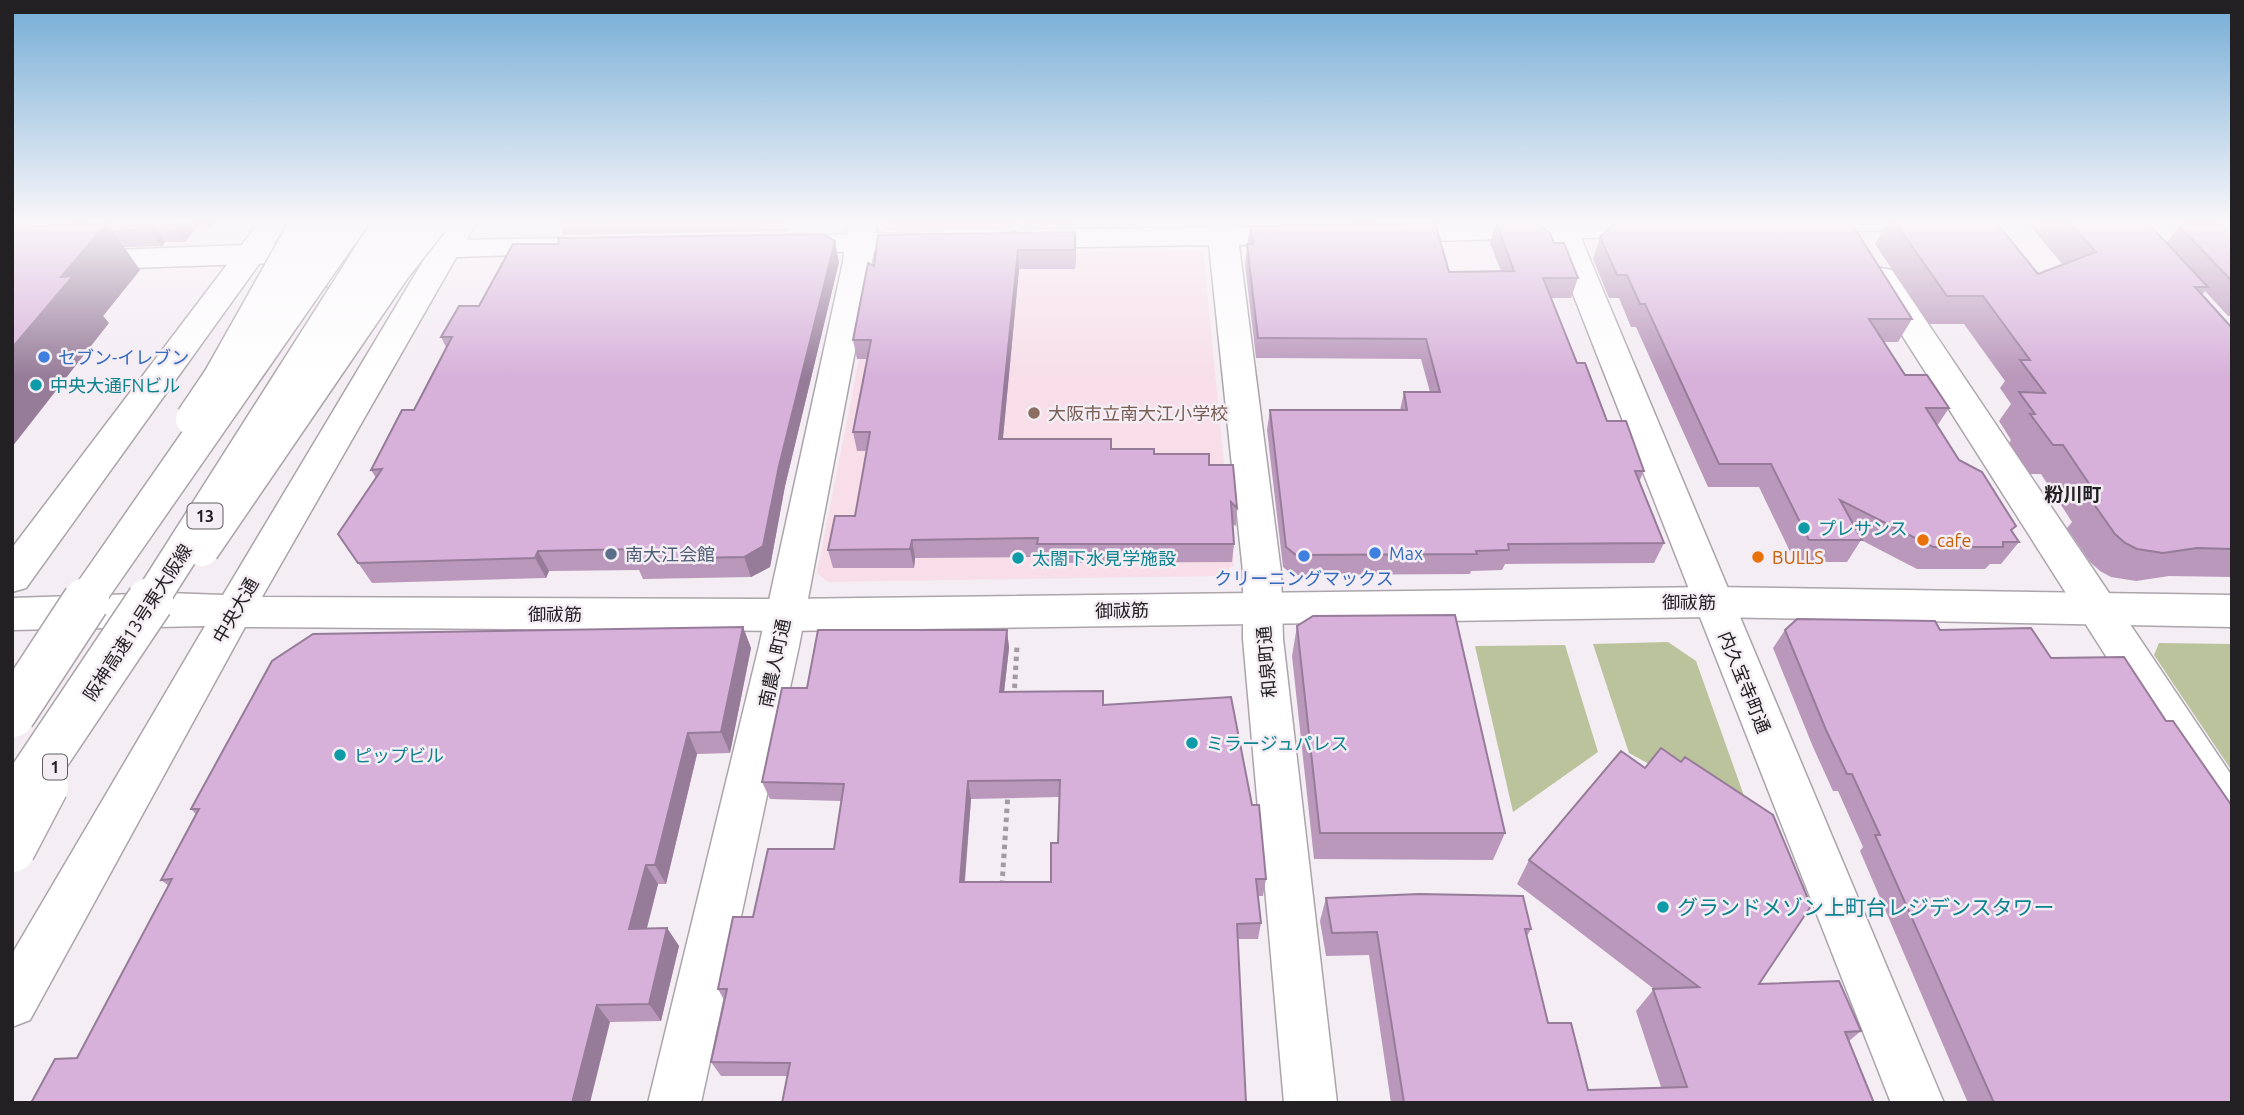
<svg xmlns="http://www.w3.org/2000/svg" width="2244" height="1115" viewBox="0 0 2244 1115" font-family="Ubuntu,'Noto Sans JP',sans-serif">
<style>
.education{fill:#f7dee8}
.green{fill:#bbc39d}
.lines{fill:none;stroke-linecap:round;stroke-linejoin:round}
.service-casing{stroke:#aba5ab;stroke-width:3}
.minor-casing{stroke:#aba5ab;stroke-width:3}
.tertiary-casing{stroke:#aba5ab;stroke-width:3}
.path{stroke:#a29ca2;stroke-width:5;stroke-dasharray:4.5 4.5;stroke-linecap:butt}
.service{fill:#fff;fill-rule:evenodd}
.minor{fill:#fff;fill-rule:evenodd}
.tertiary{fill:#fff;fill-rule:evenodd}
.primary-bridge-casing{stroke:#aba5ab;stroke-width:37;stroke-linecap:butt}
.motorway-bridge-far1-casing{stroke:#aba5ab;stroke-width:37;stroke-linecap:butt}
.motorway-bridge-casing{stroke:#aba5ab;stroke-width:49;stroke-linecap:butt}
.primary-bridge{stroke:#fff;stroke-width:34}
.motorway-bridge-far1{stroke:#fff;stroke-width:34}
.motorway-bridge{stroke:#fff;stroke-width:46}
.wall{fill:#b998bb;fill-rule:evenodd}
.shaded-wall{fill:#967c99}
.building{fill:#d7b1da;stroke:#967c99;stroke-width:2;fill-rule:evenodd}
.shop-dot{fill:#3f7fe0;stroke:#f4edf4;stroke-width:2.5}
.culture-dot{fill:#0f9aa8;stroke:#f4edf4;stroke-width:2.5}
.education-dot{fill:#8d6e63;stroke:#f4edf4;stroke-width:2.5}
.food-dot{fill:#e8710a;stroke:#f4edf4;stroke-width:2.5}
.service-dot{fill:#5c6f8a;stroke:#f4edf4;stroke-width:2.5}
.labels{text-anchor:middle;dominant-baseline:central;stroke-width:5;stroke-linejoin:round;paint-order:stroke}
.shield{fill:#f4edf4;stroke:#615e61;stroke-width:2}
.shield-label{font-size:16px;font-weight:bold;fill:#222022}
.shop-label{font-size:18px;fill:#366cbe;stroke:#f4edf4;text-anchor:start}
.culture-label{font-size:18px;fill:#0d838f;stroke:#f4edf4;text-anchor:start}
.education-label{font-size:18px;fill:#785e54;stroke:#f4edf4;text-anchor:start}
.food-label{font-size:18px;fill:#c56008;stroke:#f4edf4;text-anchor:start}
.service-label{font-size:18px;fill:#4e5e75;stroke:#f4edf4;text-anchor:start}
.street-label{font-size:18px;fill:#222022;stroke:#f4edf4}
.neighbourhood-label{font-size:19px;font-weight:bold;fill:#222022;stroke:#f4edf4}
.near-culture-label{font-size:21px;fill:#0d838f;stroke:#f4edf4;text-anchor:start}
</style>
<rect width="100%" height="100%" fill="#f4edf4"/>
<path class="education" d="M1203,250L1234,565L1220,576L828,582L817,573L878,262L891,255Z"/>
<path class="green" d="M1668,642L1696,661L1753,821L1629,753L1593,644Z
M2159,643L2232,644V771L2154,655Z
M1565,645L1598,752L1513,812L1475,646Z"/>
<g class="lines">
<defs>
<path id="service" d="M351,246L359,251L337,286L331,287L325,286L323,282L345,247Z"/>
<path id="minor" d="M848,221H878L876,233L941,235L945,241L941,247L874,251L799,646L701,1103H648L759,646L843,262L844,252L773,250L769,244L773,238L847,234Z
M1206,221H1236L1237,227L1312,229L1316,235L1312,241L1239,245L1281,572L1283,639L1337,1103H1284L1243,639V572L1209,245L1022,248L1011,245L1007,239L1011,233L1022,230L1207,227Z
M1538,221H1673L1677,227L1672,233L1662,236L1581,238L1944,1103H1891L1551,238L1386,242L1375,239L1371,233L1375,227L1386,224Z
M1786,221H1912L1907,227L1897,230L1799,233L1789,230L1784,224Z
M563,238L574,241L578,247L574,253L12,272V254L293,243Z
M1881,268L1892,270L2232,776V835L2216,829L1865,277L1870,270Z"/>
<path id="tertiary" d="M260,221H290L26,588L12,592V548Z
M447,221H477L262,597L784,599L1712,587L2232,595V627L1712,617L784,631L245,627L30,1020L12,1027V954L205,626L12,630V598L168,593L223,595Z"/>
</defs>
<use href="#service" class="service-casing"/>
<use href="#minor" class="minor-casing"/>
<use href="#tertiary" class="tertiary-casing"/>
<path class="path" d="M1014,697L1017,646
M1002,885L1008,793"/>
<use href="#service" class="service"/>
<use href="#minor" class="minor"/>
<use href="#tertiary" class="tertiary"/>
<defs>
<path id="primary-bridge" d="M193,419L220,379L309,221
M202,549L394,268L431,221"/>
<path id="motorway-bridge-far1" d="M84,603L350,221
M149,603L392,221"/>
<path id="motorway-bridge" d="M12,714L86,601
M12,807L150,601
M12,849L45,786"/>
</defs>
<use href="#primary-bridge" class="primary-bridge-casing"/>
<use href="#motorway-bridge-far1" class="motorway-bridge-far1-casing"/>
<use href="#motorway-bridge" class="motorway-bridge-casing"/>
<use href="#primary-bridge" class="primary-bridge"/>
<use href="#motorway-bridge-far1" class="motorway-bridge-far1"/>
<use href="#motorway-bridge" class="motorway-bridge"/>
</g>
<path class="wall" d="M12,221H215L209,228H196L185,242H165L162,246L124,247L140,270L103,316L109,323Z
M558,221H785L788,231L563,235Z
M882,221H1077V227L884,230Z
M1244,221H1396L1245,223Z
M1888,221H1894L2038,274L2063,265L2026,221H2146L2166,243L2179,226H2185L2180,221H2232V316H2228L2205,291L2202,295L2232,328V577L2169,576L2136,581L2111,577L2100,571L2090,562L2067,528L2072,522L2041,474H2030L2009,443L2011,440L1999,421L2011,404L2000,388L2005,381L1964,324H1929L1875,244Z
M1496,222L1554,243L1578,278L1571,298H1551L1577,363L1607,421L1644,471L1639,482L1664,543L1654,563L1505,564L1502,570L1471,571L1470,574L1293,575L1283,567L1267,430L1270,410H1400L1404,392H1430L1421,359L1256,358L1245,264L1250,226L1449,272L1501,271L1490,243Z
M878,235L1076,250L1075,269H1019L1003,439L1111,449L1154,454L1209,465L1237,508L1236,526L1232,524L1234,544L1232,562L1039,563L1038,557L915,558L914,568H833L828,550L855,516L866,451H857L853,432L867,359H857L853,340L874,266Z
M1600,237L1912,319L1898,342H1883L1905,375L1949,408L1937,426L1959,460L2012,531L2019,542L2001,564H1990L1985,569H1917L1861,540L1847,562H1795L1759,487H1708L1636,327H1631L1619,298H1609L1593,259Z
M839,262L785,486L770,567L751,577L643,579L639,570L549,571L546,578L372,583L338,534L376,478L371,470L414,410L446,347L441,337L479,306Z
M1297,626L1505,833L1493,860L1314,859L1292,656Z
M743,627L751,648L730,753L697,754L666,884H658L647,928H667L679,946L661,1021L610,1022L169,886L161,880L196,814L191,809Z
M1007,630L1009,648L1004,692L1103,705L1266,879L1263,896H1258L1261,923L1258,939H1238L787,1076H721L711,1062L724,1000L718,989L753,917L834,849L841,801L770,799L762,782L807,688ZM1059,797L1058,843L1051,882H965L971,799Z
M1785,630H1940L2232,1103H1968L1860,851L1863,847L1838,791H1833L1813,747L1773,648Z
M1529,860L1759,984L1861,1031L1849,1041L1874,1103H1391L1369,955L1326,956L1320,921L1326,898L1531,929L1527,936L1548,1023L1588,1090L1661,1087L1636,1011L1654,989L1517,884Z"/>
<path class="shaded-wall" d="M178,221H192L196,228L185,242L175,225Z
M205,221H215L209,228Z
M107,223L140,270L103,316L109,323L12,447V348L61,277Z
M154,226L165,242L162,246L150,229Z
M1075,232L1076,250L1075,269Z
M835,241L839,262L785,486L770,567L751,577L744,557L779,466Z
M1018,250L1019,269L1001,457L999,439Z
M912,540L915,558L914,568L910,549Z
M538,551L549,571L546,578L535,558Z
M743,627L751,648L730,753L721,732Z
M1007,630L1009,648L1002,710L1000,692Z
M688,733L697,754L666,884L655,865Z
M968,781L971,799L963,898L960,882Z
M646,865L658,884L642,947L629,929Z
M667,928L679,946L661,1021L649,1004Z
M597,1005L610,1022L590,1103H572Z"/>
<path class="building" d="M12,221H178L175,225L154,226L150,229L112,231L107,223L12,227Z
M558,221H656L558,223Z
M1617,221H1850L1912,319H1869L1905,375H1927L1949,408H1926L1959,460L1982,472L2016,526L2011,530L2019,542H2003V547H1933L1840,500L1862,540H1809L1771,464H1719L1645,304H1640L1627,275H1617L1600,237Z
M1894,221H1995L2038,274L2096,252L2068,221H2146L2208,287H2195L2232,328V549L2197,548L2163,553L2137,549L2125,543L2115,534L2091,500H2100L2063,445H2053L2030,414H2035L2019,392L2045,393L2020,360H2030L1983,296H1947Z
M2216,221H2232V281L2179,226L2220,224Z
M1496,222H1532L1550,233L1554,243H1564L1578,278H1543L1577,363H1585L1607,421H1626L1644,471H1635L1664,543L1508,544L1509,550L1476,551L1477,554L1296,555L1286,547L1270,410H1407L1404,392H1440L1426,339L1258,338L1247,244H1253L1250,226L1435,223L1449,272L1514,271Z
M107,223L61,277L73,276L12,348V227Z
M1075,232V250H1018L999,439H1111V449H1154V454H1209V465H1233L1237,508L1231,502L1234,544H1037L1038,538L912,540L910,549L828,550L835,516H855L870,432H853L871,340H853L868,263L874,266L878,235Z
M822,234L835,241L779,466L763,546L744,557L634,559L637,549L538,551L535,558L358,563L338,534L382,469L371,470L402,410H414L452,337H441L459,306H479L513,244H559L558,238Z
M1455,615L1505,833H1320L1297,626L1313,616Z
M1797,619L1935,621L1940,630L2031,628L2051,658L2124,657L2166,721H2173L2232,806V1103H1994L1875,835H1880L1852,774H1847L1826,730L1785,630Z
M743,627L721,732L688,733L655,865H646L629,929L667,928L649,1004L597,1005L572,1103H31L55,1059L77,1058L172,879L161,880L199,809H191L272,661L313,634Z
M818,630H1007L1000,692L1103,691V705L1231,697L1252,805H1259L1266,879H1256L1261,923L1237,924L1246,1103H782L790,1063L711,1062L727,989H718L733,917H753L768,849H834L844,784L762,782L782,688H807ZM1060,780L1058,843H1051V882H960L968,781Z
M1661,748L1681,762L1685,757L1773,815L1811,906L1759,984L1839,981L1861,1031L1845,1032L1874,1103H1404L1377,932L1332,933L1326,898L1419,894L1523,896L1531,929H1525L1548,1023H1571L1588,1090L1687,1087L1653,989L1699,987L1529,860L1621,751L1645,768Z"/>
<linearGradient id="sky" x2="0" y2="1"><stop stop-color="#74acd5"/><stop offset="0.59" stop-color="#faf7fa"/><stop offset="1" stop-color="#faf7fa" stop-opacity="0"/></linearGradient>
<rect width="2244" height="377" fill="url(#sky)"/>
<g class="shop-dot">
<circle cx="44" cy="357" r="7"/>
<circle cx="1375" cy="553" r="7"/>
<circle cx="1304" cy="556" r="7"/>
</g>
<g class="culture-dot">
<circle cx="36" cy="385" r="7"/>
<circle cx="1804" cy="528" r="7"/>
<circle cx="1018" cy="558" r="7"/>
<circle cx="1192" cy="743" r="7"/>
<circle cx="340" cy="755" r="7"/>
<circle cx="1663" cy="907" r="7"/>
</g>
<circle class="education-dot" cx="1034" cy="413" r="7"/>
<g class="food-dot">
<circle cx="1923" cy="540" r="7"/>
<circle cx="1758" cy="557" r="7"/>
</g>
<circle class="service-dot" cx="611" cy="554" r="7"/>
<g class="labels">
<g class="shield">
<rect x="187.5" y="503.5" width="35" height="25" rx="5"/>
<rect x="43" y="754.5" width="24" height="25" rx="5"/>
</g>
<g class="shield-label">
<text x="205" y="516">13</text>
<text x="55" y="767">1</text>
</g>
<g class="shop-label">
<text x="58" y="357">セブン-イレブン</text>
<text x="1389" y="553">Max</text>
<text x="1304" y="578" text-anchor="middle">クリーニングマックス</text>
</g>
<g class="culture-label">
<text x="50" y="385">中央大通FNビル</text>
<text x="1818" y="528">プレサンス</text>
<text x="1032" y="558">太閤下水見学施設</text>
<text x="1206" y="743">ミラージュパレス</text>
<text x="354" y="755">ピップビル</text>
</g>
<g class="education-label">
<text x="1048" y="413">大阪市立南大江小学校</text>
</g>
<g class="food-label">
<text x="1937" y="540">cafe</text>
<text x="1772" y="557">BULLS</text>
</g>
<g class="service-label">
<text x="625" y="554">南大江会館</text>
</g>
<g class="street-label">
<text x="1689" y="602">御祓筋</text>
<text transform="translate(235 610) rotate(-60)">中央大通</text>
<text transform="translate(1122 610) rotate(-1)">御祓筋</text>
<text x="555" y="614">御祓筋</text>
<text transform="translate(137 622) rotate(-57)">阪神高速13号東大阪線</text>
<text transform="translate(1266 662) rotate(-95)">和泉町通</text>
<text transform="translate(774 663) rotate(-78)">南農人町通</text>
<text transform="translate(1745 682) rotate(68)">内久宝寺町通</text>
</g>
<g class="neighbourhood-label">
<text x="2073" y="494">粉川町</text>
</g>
<g class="near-culture-label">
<text x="1677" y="907">グランドメゾン上町台レジデンスタワー</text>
</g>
</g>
<rect width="2244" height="1115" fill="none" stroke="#222022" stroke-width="28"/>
</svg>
